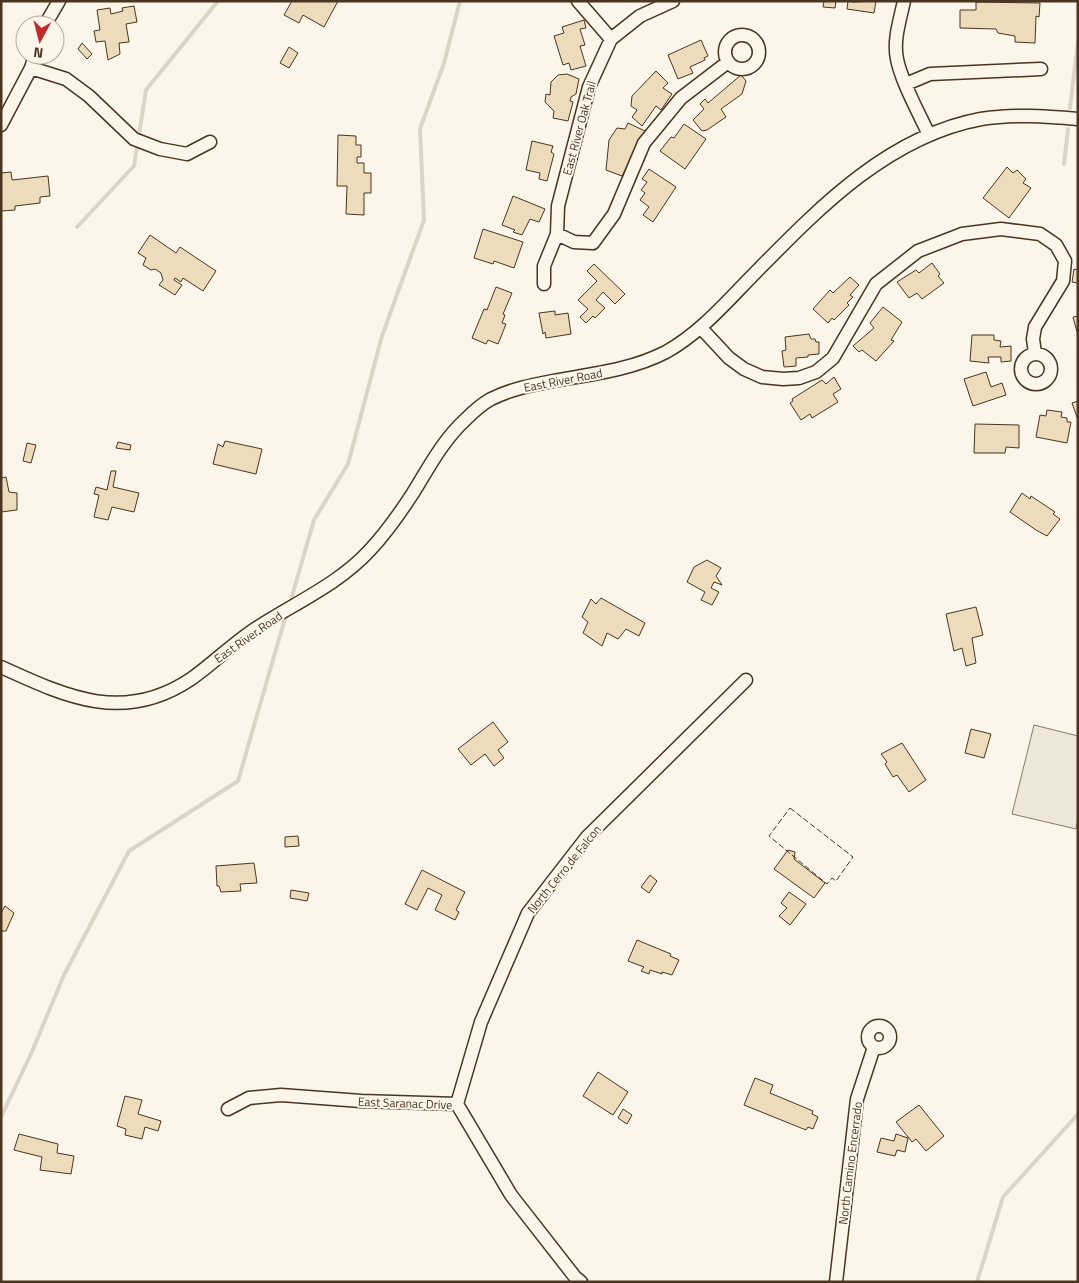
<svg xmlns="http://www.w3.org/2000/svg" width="1079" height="1283" viewBox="0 0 1079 1283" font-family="'Titillium Web',sans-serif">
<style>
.green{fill:#ede6d9;stroke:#887966}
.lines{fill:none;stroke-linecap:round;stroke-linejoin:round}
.stream{stroke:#dcd4c6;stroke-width:4}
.building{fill:#ecdcbc;stroke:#4a3520}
.minor-casing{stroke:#4a3520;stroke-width:15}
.minor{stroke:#fbf6e9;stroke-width:12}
.fence{stroke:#4a3520;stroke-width:1;stroke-dasharray:6 2.5;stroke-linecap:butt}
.labels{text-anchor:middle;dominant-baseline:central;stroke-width:4;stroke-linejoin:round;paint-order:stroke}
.street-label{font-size:12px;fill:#4a3520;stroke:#fbf6e9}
</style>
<rect width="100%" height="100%" fill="#fbf6e9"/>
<path class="green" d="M1034,725L1078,736V819L1076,829L1012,814Z"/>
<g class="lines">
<path class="stream" d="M1070,108L1078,42
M1064,164L1068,129
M77,227L134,166L146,90L218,1
M290,603L314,520L348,464L382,336L424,220L420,129L444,63L460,1
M1,1117L31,1054L64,975L129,851L238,781L286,615
M977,1282L1003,1197L1078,1114"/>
</g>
<path class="building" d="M292,1H338L324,27L303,15L299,23L284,15Z
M824,1H836L835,8L823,7Z
M848,1L853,2L876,1L874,13L847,9Z
M976,2L1040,3L1039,17L1036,16L1035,43L1015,42V36L998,33L996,29L960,28V10H976Z
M134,6L137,22L126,24L129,42L119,43L120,54L108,60L105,41L96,42L94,31L100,30L97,10L110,8L111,14L123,11L122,8Z
M584,20L586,28L580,29L585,45L580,46L586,66L571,70L569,63L563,65L554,36L564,33L562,27Z
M701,40L708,56L704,58L705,60L690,67L693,73L678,79L668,55Z
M82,43L92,54L87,59L78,49Z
M289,47L298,53L289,68L280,63Z
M656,71L668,83L663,88L672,94L661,110L656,106L642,126L632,117L637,110L631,106L632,96Z
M567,74L579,79L576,94L571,97L570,101L573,102L568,121L553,118L554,111L545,102L546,94L550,95L551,82L558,75Z
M741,75L746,81L742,94L721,109L726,117L707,130L702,131L693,120L704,109L700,104L705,99L708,103Z
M628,123L645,131L622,176L606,170L609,140L617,128L625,129Z
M684,124L706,139L685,169L660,151L671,137L674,138Z
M338,135L356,136V145H361V157H357V163H364V173H371V193H364V215L346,214L347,186H337Z
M532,141L553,146L551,152L554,154L547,181L539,179L540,173L526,170Z
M1007,167L1013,173L1017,170L1026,179L1023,183L1031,188L1009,218L983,198Z
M649,169L676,187L653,222L643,215L649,207L640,200L645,193L641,190L647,182L642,179Z
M11,172L12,180L48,176L50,196L40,197V203L15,206V210L1,211V173Z
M513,196L545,209L539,222L530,219L522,235L513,232L515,230L502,225Z
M483,229L523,242L514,268L494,261L493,264L474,258Z
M150,235L176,253L180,247L216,271L203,291L183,278L181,282L175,278L174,280L182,285L175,295L159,285L163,280L161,273L155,269L151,270L143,265L146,258L138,253Z
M932,263L940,274L938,276L944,283L922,299L917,293L909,298L897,282L916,270L919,273Z
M594,264L625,294L615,304L603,292L596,300L605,308L595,318L593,316L586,323L580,317L588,309L578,300L597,281L587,271Z
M1074,269L1078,270V283L1072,282Z
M850,277L859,285L850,295L853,297L847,303L849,305L834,320L832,318L828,323L813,309L830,290L833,293Z
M496,287L512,293L503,314L505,315L502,323L506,324L498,344L488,340L486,344L472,338L484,309L487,310Z
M883,307L902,322L891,340L894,341L876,361L862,350L859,352L853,346L874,328L870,323Z
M555,311V315L568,313L571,334L546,338L545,332L543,334L539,313Z
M1078,316V332H1077L1073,317Z
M809,334L811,339H815L816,342H819V354L808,355V357L796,358V366L784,367L782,351L786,350L785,337Z
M972,335H994V340L1001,341L1000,347L1011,346V361L1001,362V357H988L989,363L970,361Z
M986,372L991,387L1002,383L1006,395L973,406L964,379Z
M834,377L841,389L833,394L838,402L812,418L810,414L801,420L790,403L793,401L792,399L822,380L826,384Z
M1078,401V420L1072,403Z
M1047,410L1062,412L1061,417L1067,418V422H1071L1067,443L1036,437L1040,415L1046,416Z
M975,424L1019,425V448L1006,447L1005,453H974Z
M225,441L262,449L256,474L213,464L218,444L223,447Z
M118,442L131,445L130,450L116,448Z
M27,443L36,445L31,463L23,461Z
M111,471H116L113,487L139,493L134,512L112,507L108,520L94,517L99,495L94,494L96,487L107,490Z
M6,477L9,492L17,493V510L1,512V478Z
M1022,493L1030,499L1031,496L1055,512L1053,514L1060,519L1047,536L1036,530L1010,512Z
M707,560L721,568L716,576L722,585L714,582L711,588L719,592L712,605L701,600L705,592L687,582L694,567Z
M601,598L645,623L639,636L626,629L618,639L607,633L602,646L583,633L588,622L582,617L591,599L596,604Z
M976,607L983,635L972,638L976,663L966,666L962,648L954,651L946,614Z
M493,722L508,742L498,750L504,758L494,766L485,754L471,765L458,749Z
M971,729L991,734L984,758L965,753Z
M902,743L926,780L909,792L897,775L893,777L885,764L887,762L881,754Z
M298,836L299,846L285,847V837Z
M788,850L795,852L794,859L825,883L814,898L774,869Z
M254,863L257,883L240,884L241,891L221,892L219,886H217L216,866Z
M422,870L465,892L456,910L459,912L455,920L435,910L442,895L428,888L417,910L405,904Z
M650,875L657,881L649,893L641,887Z
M291,890L309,893L307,901L290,898Z
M789,892L806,904L790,925L779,916L787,908L781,903Z
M5,906L14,913L6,931H1V913Z
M637,940L671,954L670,956L679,960L672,975L662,972V974L650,970L649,974L641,971L644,967L628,961Z
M598,1072L628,1092L613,1115L583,1096Z
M755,1078L773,1085L770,1093L813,1111L812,1114L818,1117L813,1129L808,1127L806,1130L744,1105Z
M125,1096L142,1100L138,1114L161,1121L158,1131L145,1127L142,1139L125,1135L126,1129L117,1126Z
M919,1105L944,1136L926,1151L916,1139L912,1142L896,1122Z
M623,1109L632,1115L627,1124L618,1118Z
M19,1134L58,1144L57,1153L74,1156L71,1174L40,1170L42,1157L14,1150Z
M896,1134L908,1138L905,1152L897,1150L895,1156L877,1152L881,1138L894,1141Z"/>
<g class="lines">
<defs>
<path id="minor" d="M578,1L611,39
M673,1L640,16L611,39L589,87L558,206L557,234L574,242L593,243L614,214L644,143L681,98L728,62
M904,1C900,20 893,40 897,59C901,81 919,113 929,135
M45,25L59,1
M725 52a17 17 0 1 1 34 0a17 17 0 1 1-34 0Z
M31,68L66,79L89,96L134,139L160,149L187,154L210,142
M906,84L930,74L1041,69
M1,125L31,68L35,55
M544,284V266L557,234
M701,328L729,358L744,369L762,377L783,379L799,378L816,372L833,358L876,284L918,251L962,234L1001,229L1040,234L1056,245L1065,261L1063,281L1035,327L1033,339L1035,353
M1021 369a15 15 0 1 1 30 0a15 15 0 1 1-30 0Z
M1,667C67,697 124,724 191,679C214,663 234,642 258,627C295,603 339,584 370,550C386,533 400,513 413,493C429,467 443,440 466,419C473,412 482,404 491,399C511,389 532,385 553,381C592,374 631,370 666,352C702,332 729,299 758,270C820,207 889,136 981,119C1013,114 1045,116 1078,119
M868 1037a11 11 0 1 1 22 0a11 11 0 1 1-22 0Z
M457,1104L481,1022L528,913L587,837L746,680
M228,1109L249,1098L281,1095L361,1101L457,1104L511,1195L575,1277L581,1282
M836,1282L857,1099L874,1047"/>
</defs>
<use href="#minor" class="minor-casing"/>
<use href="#minor" class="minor"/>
<path class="fence" d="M790,808L853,857L836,881L832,878L827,884L769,836Z"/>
</g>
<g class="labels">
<g class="street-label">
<text transform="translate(579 128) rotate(-75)">East River Oak Trail</text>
<text transform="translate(563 380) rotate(-11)">East River Road</text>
<text transform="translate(248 637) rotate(-35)">East River Road</text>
<text transform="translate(564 869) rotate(-51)">North Cerro de Falcon</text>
<text transform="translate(405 1103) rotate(2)">East Saranac Drive</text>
<text transform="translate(850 1163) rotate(-83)">North Camino Encerrado</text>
</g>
</g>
<rect width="1079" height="1283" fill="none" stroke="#4a3520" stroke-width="5"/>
<g transform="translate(40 40) rotate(187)"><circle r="24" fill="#fbf6e9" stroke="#b4a999"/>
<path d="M0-4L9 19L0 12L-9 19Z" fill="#c62828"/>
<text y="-8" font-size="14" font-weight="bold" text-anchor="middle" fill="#4a3520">N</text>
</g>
</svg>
